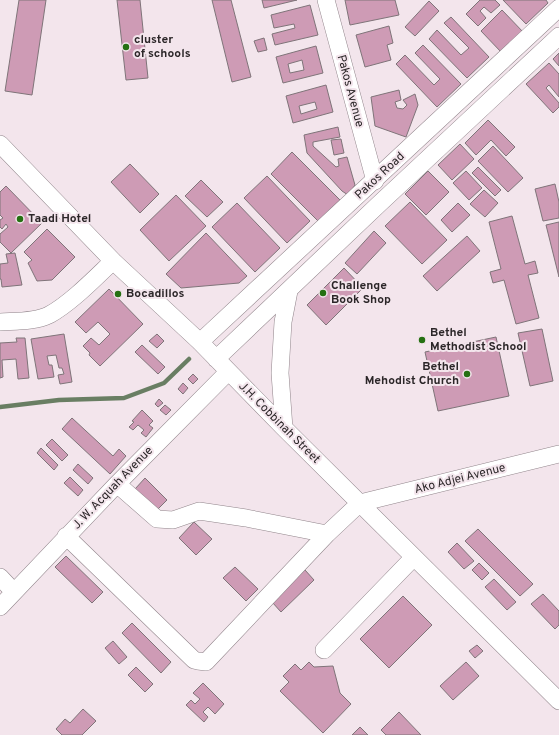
<svg xmlns="http://www.w3.org/2000/svg" width="559" height="735" viewBox="0 0 559 735" font-family="Overpass,sans-serif">
<style>
.lines{fill:none;stroke-linecap:round;stroke-linejoin:round}
.stream{stroke:#697e63;stroke-width:4.5}
.building{fill:#ce9bb5;stroke:#7f7479;fill-rule:evenodd}
.minor-casing{stroke:#91858b;stroke-width:18}
.minor{stroke:#fff;stroke-width:17}
.poi-dot{fill:#257012;stroke:#f3e5ec;stroke-width:1.5}
.labels{text-anchor:middle;dominant-baseline:central;stroke-width:4;stroke-linejoin:round;paint-order:stroke}
.poi-label{font-size:12px;font-weight:bold;fill:#2b2628;stroke:#f3e5ec;text-anchor:start}
.street-label{font-size:12px;fill:#2b2628;stroke:#f3e5ec}
</style>
<rect width="100%" height="100%" fill="#f3e5ec"/>
<g class="lines">
<path class="stream" d="M0,407L59,400L124,398L164,383L189,359"/>
</g>
<path class="building" d="M19,0H46L32,95L5,91Z
M117,0H140L148,78L126,80Z
M212,0H231L251,77L232,82Z
M262,0H297L264,8Z
M345,0H395L399,15L350,25Z
M480,0H495L500,5L491,13L484,7L480,11L486,18L478,26L466,14Z
M503,0H546L548,3L526,24Z
M429,1L439,11L415,36L405,27Z
M310,5L318,35L275,45L272,34L295,28L294,24L274,28L271,15Z
M502,10L524,33L502,53L481,31Z
M451,17L489,57L467,78L429,39L437,30L461,55L469,48L444,23Z
M389,26L393,43L387,45L391,60L365,67L356,35Z
M264,38L267,50L258,52L254,41Z
M423,45L461,84L437,107L396,64L405,55L434,85L440,79L415,53Z
M316,46L323,73L283,83L276,57ZM302,60L304,70L290,73L288,64Z
M559,53V66L553,59Z
M549,63L559,74V97L549,85L546,88L559,103V107L553,113L526,84Z
M326,85L333,112L293,123L286,96ZM315,102L317,109L301,114L299,106Z
M399,90L401,100L395,102L397,108L403,109L407,105L403,100L415,94L418,105L406,137L375,126L371,97Z
M488,120L515,147L506,156L491,140L476,155L465,143Z
M338,127L340,137L313,142V146L336,167L339,166L338,159L347,157L355,185L348,195L342,191L307,153L304,135Z
M341,139L344,153L334,155L331,140Z
M460,144L474,159L452,180L438,165Z
M493,146L523,178L508,192L478,161Z
M292,152L340,200L318,221L271,174Z
M130,164L159,194L140,213L111,182Z
M478,167L501,190L495,196L472,173Z
M428,171L449,192L426,215L405,194Z
M466,171L482,188L469,200L453,183Z
M267,176L310,221L287,243L244,198Z
M201,180L223,202L207,217L185,196Z
M555,184L559,202V218L543,221L535,189Z
M6,186L42,223L11,253L0,242V234L8,227L6,224L2,229L0,227V220L3,218L0,215V192Z
M484,190L498,203L485,217L470,204Z
M176,195L206,226L169,261L140,230Z
M410,202L447,240L422,264L385,226Z
M237,203L280,248L255,272L212,227Z
M458,203L470,215L452,232L441,220Z
M512,216L525,264L535,261L538,273L528,275L539,318L516,324L504,280L493,283L490,272L501,269L489,222Z
M559,222V277L546,225Z
M47,229L75,257L52,280L37,281L28,263L32,260L24,252Z
M374,231L386,243L357,274L345,263Z
M206,233L247,276L239,283L181,288L166,274Z
M467,236L480,251L437,291L423,276Z
M15,253L22,285L2,287L1,279H0V264L8,263L6,254Z
M344,268L363,288L326,325L307,305Z
M109,289L143,324L100,366L89,355L90,353L83,346L91,338L99,345L110,334L98,322L86,333L75,322Z
M542,329L553,381L530,386L518,333Z
M64,334L72,382L60,384L58,375L64,374L62,368H59L56,355L47,356L49,365H52L54,377L38,379L31,339Z
M157,334L164,341L157,348L149,341Z
M496,337L509,396L438,411L425,352Z
M16,338H25L29,378L18,379L16,359L2,360L3,377L0,378V343L17,342Z
M142,345L165,367L158,374L135,352Z
M193,374L198,379L193,384L188,379Z
M183,383L188,388L183,394L178,389Z
M159,399L163,403L158,407L155,404Z
M165,405L171,410L166,415L160,410Z
M142,410L153,421L149,425L153,428L146,437L141,433L144,430L138,425L133,430L129,427L134,422L132,421Z
M72,418L113,456L119,449L126,456L110,474L62,429Z
M52,439L68,455L62,461L46,445Z
M41,448L58,465L54,470L37,453Z
M78,464L93,478L88,484L73,470Z
M70,477L83,490L78,496L64,483Z
M145,478L167,500L156,511L135,489Z
M194,522L212,539L196,555L179,538Z
M478,529L533,584L520,596L465,541Z
M457,543L474,561L464,569L448,552Z
M66,556L103,592L92,603L55,567Z
M479,563L489,573L482,580L472,570Z
M235,567L258,589L246,601L223,578Z
M305,570L314,580L281,612L272,602Z
M494,579L516,602L507,610L485,587Z
M543,594L559,611V625L555,629L531,604Z
M403,596L432,625L389,668L360,639Z
M132,623L171,662L161,673L122,633Z
M113,641L127,657L119,664L105,648Z
M477,645L483,651L475,658L469,651Z
M309,662L314,667L333,666L340,693L351,704L323,733L280,691L289,682L283,676L295,664L301,670Z
M466,662L479,676L453,700L440,686Z
M136,667L153,684L145,692L128,675Z
M203,683L224,704L215,714L208,707L203,712L208,717L204,722L186,705L191,700L195,704L200,699L193,693Z
M83,709L96,721L82,735H62L56,729L65,719L70,723Z
M399,712L421,735H386L381,730Z
M360,727L368,735H352Z"/>
<g class="lines">
<defs>
<path id="minor" d="M326,0L375,181
M0,144L113,261L200,342L284,428L559,701
M0,322C15,321 35,322 49,315C71,303 95,278 113,261
M200,342L559,8
M216,359L378,205L559,36
M284,428L280,373L283,322L289,291
M117,484L157,519L173,520L199,511L246,518L327,534
M66,536L194,660L198,661L206,662L327,534L360,503L559,454
M0,577L14,592
M0,607L117,484L228,372
M324,650L414,557"/>
</defs>
<use href="#minor" class="minor-casing"/>
<use href="#minor" class="minor"/>
</g>
<g class="poi-dot">
<circle cx="126" cy="47" r="4"/>
<circle cx="20" cy="219" r="4"/>
<circle cx="323" cy="293" r="4"/>
<circle cx="118" cy="294" r="4"/>
<circle cx="422" cy="340" r="4"/>
<circle cx="467" cy="374" r="4"/>
</g>
<g class="labels">
<g class="poi-label">
<text x="134" y="40">cluster<tspan x="134" dy="14">of schools</tspan></text>
<text x="28" y="219">Taadi Hotel</text>
<text x="331" y="286">Challenge<tspan x="331" dy="14">Book Shop</tspan></text>
<text x="126" y="294">Bocadillos</text>
<text x="430" y="333">Bethel<tspan x="430" dy="14">Methodist School</tspan></text>
<text x="459" y="367" text-anchor="end">Bethel<tspan x="459" dy="14">Mehodist Church</tspan></text>
</g>
<g class="street-label">
<text transform="translate(350 91) rotate(75)">Pakos Avenue</text>
<text transform="translate(380 176) rotate(-43)">Pakos Road</text>
<text transform="translate(279 423) rotate(45)">J.H. Cobbinah Street</text>
<text transform="translate(460 479) rotate(-14)">Ako Adjei Avenue</text>
<text transform="translate(113 488) rotate(-46)">J. W. Acquah Avenue</text>
</g>
</g>
</svg>
